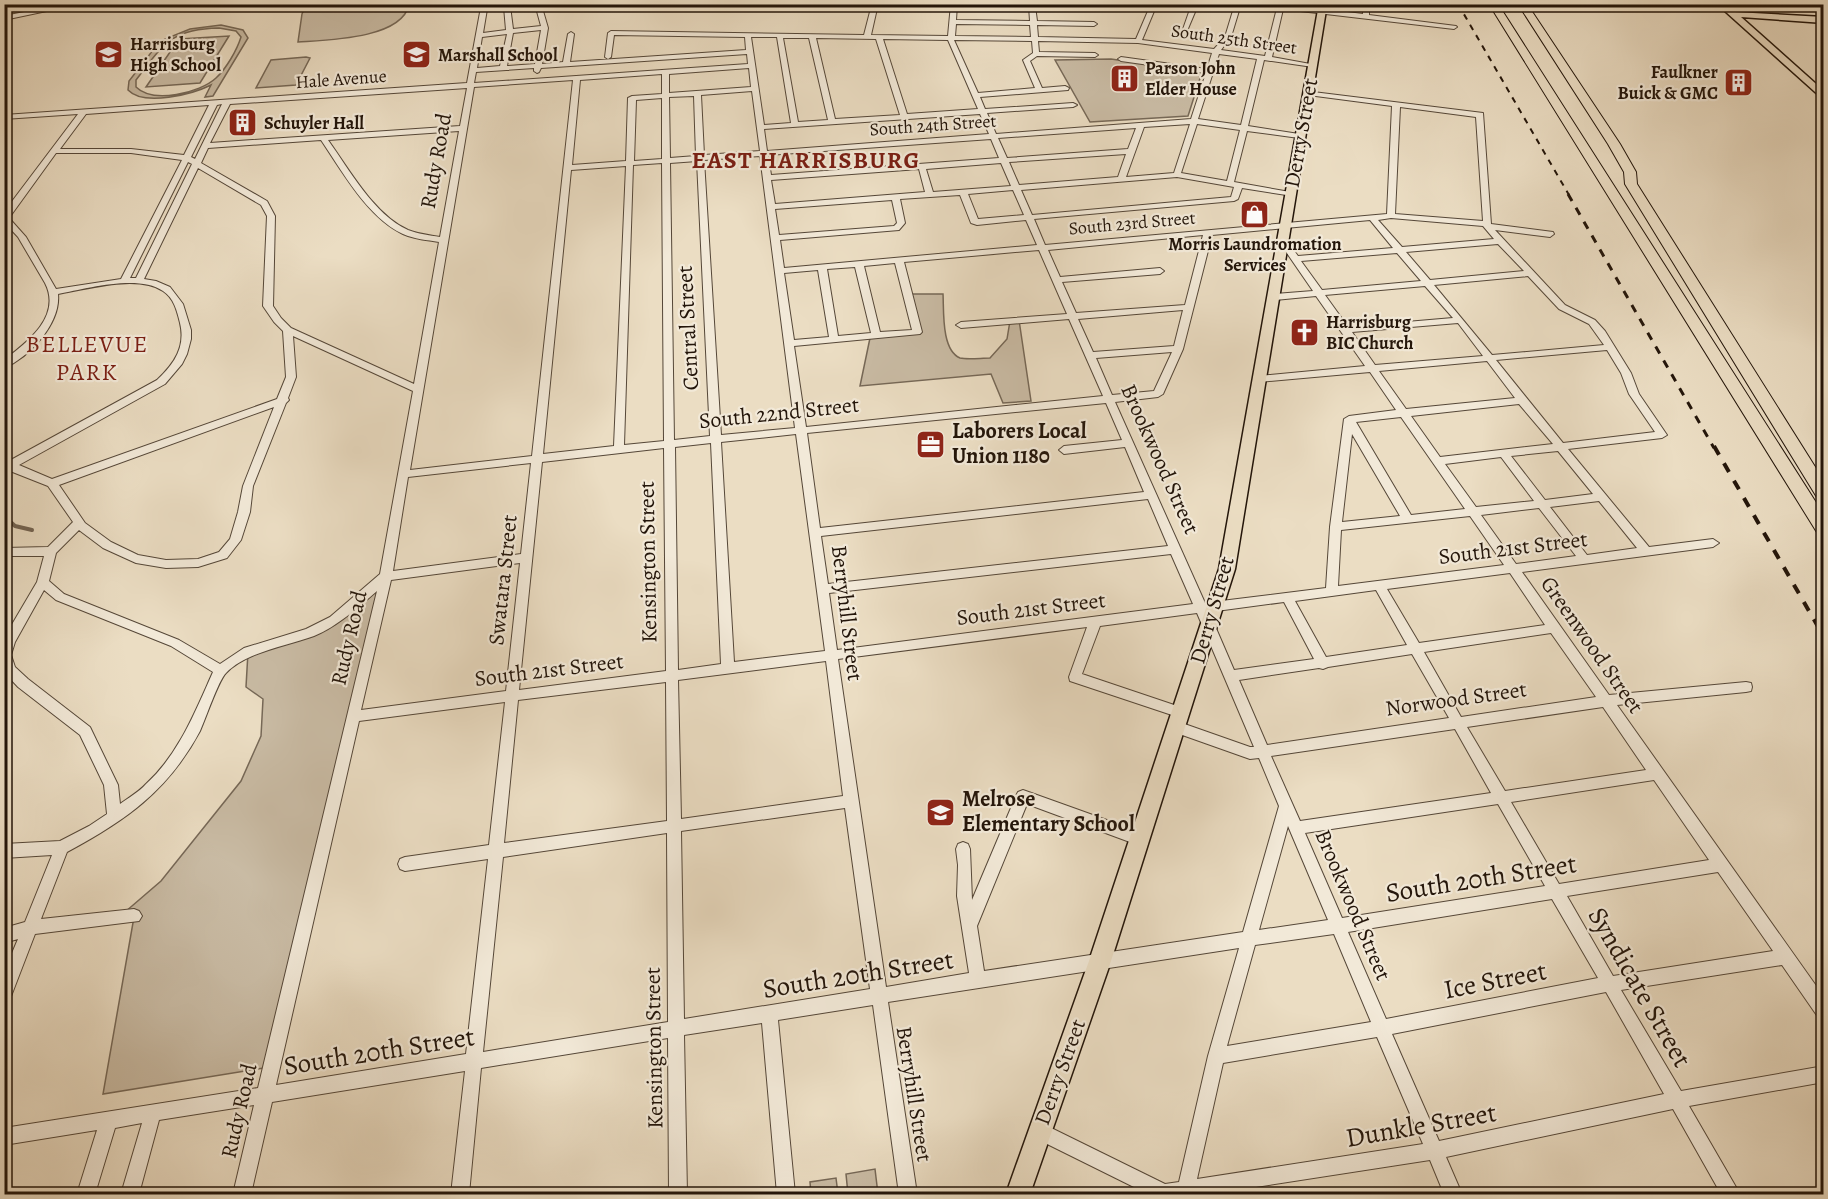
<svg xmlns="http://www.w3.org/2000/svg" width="1828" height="1199" viewBox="0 0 1828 1199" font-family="Alegreya,serif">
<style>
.green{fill:#c9bba4;stroke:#766857;stroke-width:1.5;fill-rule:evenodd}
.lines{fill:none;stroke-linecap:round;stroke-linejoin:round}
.stream{stroke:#726453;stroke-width:4}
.minor-casing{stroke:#554738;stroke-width:2}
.major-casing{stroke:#23150a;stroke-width:3}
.highway-casing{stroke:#23150a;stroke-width:2}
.minor{fill:#f2e9d8;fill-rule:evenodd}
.major{fill:#ebddc3;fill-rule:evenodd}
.highway{fill:#ebddc3;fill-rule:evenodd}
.rail-far2{stroke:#23150a;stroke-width:2;stroke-dasharray:6 6;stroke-linecap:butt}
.rail-far1{stroke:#23150a;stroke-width:3;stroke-dasharray:8 8;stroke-linecap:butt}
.rail{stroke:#23150a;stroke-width:4;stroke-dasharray:10 10;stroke-linecap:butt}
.labels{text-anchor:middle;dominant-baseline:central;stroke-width:4.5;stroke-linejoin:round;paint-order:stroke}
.far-street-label{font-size:18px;fill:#23150a;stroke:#f2e9d8}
.far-poi-label{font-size:18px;font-weight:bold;fill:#23150a;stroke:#f2e9d8;text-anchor:start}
.street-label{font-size:22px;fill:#23150a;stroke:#f2e9d8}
.poi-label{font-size:22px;font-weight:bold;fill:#23150a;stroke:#f2e9d8;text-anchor:start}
.far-district-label{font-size:24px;font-weight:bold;letter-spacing:1.5px;fill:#7a1f14;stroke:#f2e9d8}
.neighbourhood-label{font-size:24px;letter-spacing:1.5px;fill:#7a1f14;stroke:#f2e9d8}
.near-street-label{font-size:27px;fill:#23150a;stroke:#f2e9d8}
</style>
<rect width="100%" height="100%" fill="#ebddc3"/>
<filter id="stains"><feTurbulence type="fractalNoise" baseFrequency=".00333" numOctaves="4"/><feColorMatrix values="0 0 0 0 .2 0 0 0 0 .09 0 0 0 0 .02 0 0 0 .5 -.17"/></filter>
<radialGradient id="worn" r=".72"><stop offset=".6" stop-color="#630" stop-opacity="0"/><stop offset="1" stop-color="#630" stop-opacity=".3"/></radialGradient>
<path class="green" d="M5,5H66L5,16Z
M306,5V4L409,5C401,39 327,40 298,42L302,14Z
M221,25L243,30L248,38L213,96L205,97L211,85C193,94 144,107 128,90L129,81L160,41L190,29ZM219,28L236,31L241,37C237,50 226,69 216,78C200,93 153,104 136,87V80C163,45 170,29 219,28Z
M229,36L200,83L146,87L179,39Z
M306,57L310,58L296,85L256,88L271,60Z
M1111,59L1202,72L1188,116L1090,122L1055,60Z
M911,294H943C944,310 941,350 960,358C968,360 981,358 990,358L1007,339L1010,321L1019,320L1031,401L1003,403L991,374L860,386L870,338L920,333Z
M386,576L264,1068L103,1094L134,917L118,918L161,881L241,781L261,736L263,699L246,687L248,652L310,632Z
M875,1169L878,1194H848L846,1174Z
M836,1178L838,1194H811L810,1182Z"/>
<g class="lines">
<path class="stream" d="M4,516L15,526L32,530"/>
<defs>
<path id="minor" d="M65,4H80L4,20V16Z
M490,4H516L510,6L513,29L541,26L535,4H541L548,28L542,64L563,62L568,34L571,32L574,34L570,62L746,50L745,37L614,35L611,57L608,59L605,57L608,33L611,31L864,35L872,4H878L871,35L948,36L951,4H957L956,20L1030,21L1029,6L1024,4H1094L1095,6L1092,8L1035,6L1037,21L1094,22L1097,24L1094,26L1037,25L1038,37L1136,39L1151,4H1157L1142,40L1214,49L1225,37L1235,4H1241L1231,37L1221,50L1265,56L1277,8L1257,4H1284L1363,14V4H1369V15L1456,26L1457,27L1454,29L1283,9L1272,57L1316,65L1313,67L1264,60L1248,126L1299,134L1303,136L1299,138L1247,131L1234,182L1290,192L1294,194L1293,196L1242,188L1238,199L1234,201L1034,219L1045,245L1387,214L1392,106L1308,95L1304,93L1305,91L1483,113L1491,224L1553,232L1554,234L1550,237L1495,230L1565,305L1595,320L1605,331L1631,373L1639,394L1667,435L1662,438L1568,449L1649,547L1713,539L1719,543L1713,547L1522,572L1609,695L1746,682L1751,683L1752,687L1751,691L1746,692L1617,705L1824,997V1019L1818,1017L1782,965L1621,990L1681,1091L1824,1066V1082L1689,1106L1740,1194H1721L1673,1109L1446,1157L1462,1194H1444L1430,1160L1211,1194H1148L1033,1137L1030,1131L1033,1125L1039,1122L1165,1184L1179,1182L1208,1056L1239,948L888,1002L917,1194H899L873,1005L778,1020L795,1194H777L762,1023L684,1035L687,1194H669L668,1038L481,1068L469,1194H451L465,1071L272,1102L251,1194H233L254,1105L159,1120L139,1194H121L142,1123L115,1128L95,1194H77L97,1130L4,1145V1128L258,1088L377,591C357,608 338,626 314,636C287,646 246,652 226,673C218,681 206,718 200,731C168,791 125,821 67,852L41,919L134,909L139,911L142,916L139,921L35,934L10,999L4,1001V972L18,939L4,943V928L25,922L52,855L4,858V844L60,841L89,826L107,814L104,785L80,735L18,687L4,672V638L37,582L44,556H4V548L48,547L73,522L48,486L5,469L4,459L9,461L157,380C174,364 186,347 180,323C177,311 174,298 163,291C138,274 86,289 58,294C61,323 30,357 4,368V360C28,342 62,316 45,283L18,237L4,222V212L78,114L4,119V115L467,83L481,7ZM504,7L506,30L483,33L487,9ZM956,24L1030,25L1031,37L955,36ZM541,30L535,64L507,66L513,33ZM507,34L500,66L477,68L482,37ZM751,37H777L791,123L764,125ZM783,38H809L828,120L798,122ZM816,38L876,39L900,115L835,119ZM883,39L948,40L978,109L907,114ZM954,40L1032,41L1033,53L1023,60L1035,88L978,93ZM1038,41L1138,43L1212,53L1207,69L1121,57L1118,59L1121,61L1206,73L1191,119L996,134L987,113L1073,107L1077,105L1073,103L985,109L980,97L1068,90L1069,88L1065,86L1042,88L1030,61L1037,56L1095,57L1098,55L1095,53L1039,52ZM747,54L748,64L474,83L476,72L534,68V71L537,73L539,72L541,68ZM1219,54L1257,59L1241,125L1198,119ZM749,68L751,87L669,93V74ZM662,74V94L632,96L628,98L626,161L572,165L580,80ZM573,80L532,456L410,470L474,87ZM467,88L460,126L210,143L230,104ZM752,91L760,151L704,155L701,95ZM694,96L696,156L670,158L669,97ZM662,98V159L634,161L636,100ZM222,104L195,159L191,157L217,105ZM209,105L184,155L131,149H60L86,114ZM1400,107L1476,117L1483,221L1395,214ZM980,114L989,134L767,151L764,129ZM1190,124L1174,173L1126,177L1144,127ZM1197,124L1240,130L1227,181L1181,173ZM1136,128L1128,149L1007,158L998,138ZM459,131L440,237C429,235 418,234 408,230C374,215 349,169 328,140ZM991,139L999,158L771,175L768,155ZM321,140C342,171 368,218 403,234C414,239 427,240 439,242L414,384L291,328L281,318L273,306L275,216L267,201L201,163L208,148ZM56,153H131L182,160L121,279L56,289L26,237L9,218ZM1126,154L1118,177L1019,185L1009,162ZM760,156L795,428L721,435L704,160ZM697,161L710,436L674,440L670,163ZM188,162L192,164L136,278H130ZM662,163L664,441L624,445L633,165ZM1001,163L1011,186L933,192L926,169ZM626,166L614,446L543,454L571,170ZM198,168L261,205L267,216L263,306L274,322L283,331L286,377L277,399L52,479L19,465L165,384L182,364L187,354L191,339V330L183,304L170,287L156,281L144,279ZM919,169L925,192L775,204L771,180ZM1177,177L1234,187L1231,197L1032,215L1021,190ZM1013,190L1024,215L978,219L968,194ZM960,195L971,223L977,225L1026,220L1037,245L784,268L780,240L899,230L905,223L900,199ZM892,200L897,223L894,226L779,235L775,209ZM1391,218L1483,226L1494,239L1402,247L1378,220ZM1370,220L1393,248L1298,256L1287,241H1281L1280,243L1313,291L1275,294L1270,297L1275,300L1316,296L1365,366L1259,376L1254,379L1259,382L1370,372L1396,410L1349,416L1344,419L1330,527L1326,588L1205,603L1115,402L1158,397L1163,394L1183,349L1212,235ZM1203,235L1185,305L1076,313L1062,282L1160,274L1164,271L1160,268L1060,277L1048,250ZM1498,244L1524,271L1430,280L1406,252ZM1039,250L1067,314L961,322L956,325L961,328L1069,319L1103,396L806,427L794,346L920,334L922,332L904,262ZM1397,253L1421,281L1322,290L1301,261ZM895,263L912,330L880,332L864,266ZM855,267L871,333L838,336L827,269ZM818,270L829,337L794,340L784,273ZM1528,276L1559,309L1589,324L1604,345L1492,355L1434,285ZM1425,286L1453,318L1348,327L1325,295ZM1183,310L1174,346L1093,352L1078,319ZM1458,323L1483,356L1375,365L1352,332ZM293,336L413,391L380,574L330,617L306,629L244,648L220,664L179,640L64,594L49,581L56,553L79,530L103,548L136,563L166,568L198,567L227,558L241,540L250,512L253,486L286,403L289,400L288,398L296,377ZM1607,350L1621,373L1629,394L1655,432L1563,443L1496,360ZM1172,352L1154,391L1112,395L1096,358ZM1487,361L1515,398L1406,409L1379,371ZM1106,403L1122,440L1064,446L1059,450L1064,454L1125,447L1144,492L820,528L807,433ZM1519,404L1553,444L1440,457L1411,416ZM274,407L243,486L238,512L230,539L219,552L198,559L166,560L138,555L111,542L85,523L59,485ZM1401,417L1465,509L1411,515L1356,422ZM796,434L825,651L734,662L721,442ZM1352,434L1400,516L1342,522ZM711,443L721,664L678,670L675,447ZM664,448L666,671L519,690L542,462ZM1558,451L1593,494L1545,500L1511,456ZM1501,457L1534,501L1476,507L1445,464ZM531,463L521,554L393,571L408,477ZM1148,499L1168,546L828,584L821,536ZM1599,501L1637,548L1587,555L1550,507ZM1539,508L1576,556L1516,564L1481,515ZM1470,516L1504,565L1338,586L1341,530ZM1171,554L1193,604L837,650L829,593ZM520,563L506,691L361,710L391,580ZM1510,573L1545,625L1419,643L1387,589ZM44,590L56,600L171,646L213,672C195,712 179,754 146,784C139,792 128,798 120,804L118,785L90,727L28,679L15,667L11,655L15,642ZM1376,590L1407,645L1326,657L1295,601ZM1284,602L1314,659L1234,670L1209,612ZM1197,613L1254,747H1250L1176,721L1171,723L1169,727L1171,731L1250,759L1259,758L1279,806L1243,932L984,971L977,926L1027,804L1138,845L1143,843L1145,838L1143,833L1023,790L1018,792L1016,796L972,900L970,849L968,844L963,842L958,844L956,849L958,865L957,896L969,973L886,987L838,659L1087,627L1069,677L1070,681L1181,718L1186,717L1188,713L1186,709L1082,674L1100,626ZM1551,633L1596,697L1461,717L1424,652ZM1412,654L1449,718L1267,745L1239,680L1319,668L1323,669L1328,667ZM826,661L843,796L681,819L678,680ZM666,682L667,821L504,843L518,700ZM505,702L489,845L405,857L400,859L398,864L400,869L405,871L488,859L466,1054L276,1085L359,721ZM1603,707L1646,770L1505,791L1467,727ZM1455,729L1491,793L1300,821L1271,756ZM1654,780L1709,860L1559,884L1511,802ZM1498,804L1545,886L1342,918L1305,833ZM845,808L870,989L684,1019L681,831ZM1288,826L1328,920L1259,930ZM667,833L668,1022L483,1052L503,857ZM1718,872L1773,951L1613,976L1567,896ZM1552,899L1598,978L1386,1019L1348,932ZM1334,934L1371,1022L1227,1046L1255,945ZM1606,992L1664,1094L1439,1141L1392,1034ZM1377,1037L1423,1144L1197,1179L1223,1063Z
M1192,10L1195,12L1187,31L1182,32L1189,12Z"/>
<path id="major" d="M1319,4H1327L1235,569L1111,961L1030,1194H1006L1089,961L1219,569Z
M1717,4H1727L1735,12L1824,17V23L1741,17L1824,91V100Z"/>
<path id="highway" d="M1489,4H1498L1824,515V536L1818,534Z
M1518,4H1527L1620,144L1636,172L1637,184L1824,481V501L1818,499L1625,184L1624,172L1608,144Z"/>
</defs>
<use href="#minor" class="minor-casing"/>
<use href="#major" class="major-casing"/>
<use href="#highway" class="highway-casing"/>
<use href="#minor" class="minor"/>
<use href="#major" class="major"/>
<use href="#highway" class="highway"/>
<path class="rail-far2" d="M1458,4L1569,195"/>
<path class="rail-far1" d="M1568,194L1714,448"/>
<path class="rail" d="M1714,446L1824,637"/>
</g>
<defs>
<symbol id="school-square" viewBox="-11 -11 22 22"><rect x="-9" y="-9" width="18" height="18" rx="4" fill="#8f2418" stroke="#f2e9d8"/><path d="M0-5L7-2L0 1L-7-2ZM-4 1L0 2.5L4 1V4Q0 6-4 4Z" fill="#fff"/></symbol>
<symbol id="building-square" viewBox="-11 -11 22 22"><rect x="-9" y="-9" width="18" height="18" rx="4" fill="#8f2418" stroke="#f2e9d8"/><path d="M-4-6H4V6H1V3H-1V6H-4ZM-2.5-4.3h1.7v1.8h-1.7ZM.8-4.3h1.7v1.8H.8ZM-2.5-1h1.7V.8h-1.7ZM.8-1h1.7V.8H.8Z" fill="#fff"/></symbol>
<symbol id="shop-square" viewBox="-11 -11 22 22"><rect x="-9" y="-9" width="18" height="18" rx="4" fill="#8f2418" stroke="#f2e9d8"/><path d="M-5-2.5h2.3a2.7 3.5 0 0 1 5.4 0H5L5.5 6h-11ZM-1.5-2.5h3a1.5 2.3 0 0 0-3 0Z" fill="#fff"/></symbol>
<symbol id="church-square" viewBox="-11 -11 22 22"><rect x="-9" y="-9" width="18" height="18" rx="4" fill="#8f2418" stroke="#f2e9d8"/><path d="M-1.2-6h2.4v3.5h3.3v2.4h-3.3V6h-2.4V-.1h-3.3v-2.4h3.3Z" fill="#fff"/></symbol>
<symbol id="office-square" viewBox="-11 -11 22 22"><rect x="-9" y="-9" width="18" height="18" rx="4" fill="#8f2418" stroke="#f2e9d8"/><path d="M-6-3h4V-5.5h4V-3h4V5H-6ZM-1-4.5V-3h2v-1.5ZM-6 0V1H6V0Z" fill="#fff"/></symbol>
</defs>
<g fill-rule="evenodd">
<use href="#school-square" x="92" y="38" width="33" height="33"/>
<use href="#school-square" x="400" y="38" width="33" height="33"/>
<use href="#building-square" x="1108" y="62" width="33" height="33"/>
<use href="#building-square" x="1722" y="66" width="33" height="33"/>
<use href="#building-square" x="226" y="106" width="33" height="33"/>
<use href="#shop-square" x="1238" y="198" width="33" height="33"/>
<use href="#church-square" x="1288" y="316" width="33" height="33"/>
<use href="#office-square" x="914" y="428" width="33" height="33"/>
<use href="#school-square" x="924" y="796" width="33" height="33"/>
</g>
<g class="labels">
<g class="far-street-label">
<text transform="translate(1234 39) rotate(8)">South 25th Street</text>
<text transform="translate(341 79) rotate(-4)">Hale Avenue</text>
<text transform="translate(933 125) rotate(-4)">South 24th Street</text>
<text transform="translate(1132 223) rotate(-5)">South 23rd Street</text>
</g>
<g class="far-poi-label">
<text x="130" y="44">Harrisburg<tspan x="130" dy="21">High School</tspan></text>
<text x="438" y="55">Marshall School</text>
<text x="1145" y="68">Parson John<tspan x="1145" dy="21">Elder House</tspan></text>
<text x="1718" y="72" text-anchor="end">Faulkner<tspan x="1718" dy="21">Buick &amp; GMC</tspan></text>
<text x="264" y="123">Schuyler Hall</text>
<text x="1255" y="244" text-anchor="middle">Morris Laundromation<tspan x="1255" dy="21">Services</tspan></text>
<text x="1326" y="322">Harrisburg<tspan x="1326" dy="21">BIC Church</tspan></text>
</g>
<g class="street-label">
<text transform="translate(1301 133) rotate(-80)">Derry Street</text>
<text transform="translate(436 161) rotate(-80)">Rudy Road</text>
<text transform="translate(688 328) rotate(-93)">Central Street</text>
<text transform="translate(779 413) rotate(-6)">South 22nd Street</text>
<text transform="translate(1160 459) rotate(66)">Brookwood Street</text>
<text transform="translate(1513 548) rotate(-7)">South 21st Street</text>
<text transform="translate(648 562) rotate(-91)">Kensington Street</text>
<text transform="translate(503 580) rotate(-84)">Swatara Street</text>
<text transform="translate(1031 609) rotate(-7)">South 21st Street</text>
<text transform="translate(1212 610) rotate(-74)">Derry Street</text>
<text transform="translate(847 613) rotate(83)">Berryhill Street</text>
<text transform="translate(349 638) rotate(-77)">Rudy Road</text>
<text transform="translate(1592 645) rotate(55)">Greenwood Street</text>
<text transform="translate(549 670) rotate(-7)">South 21st Street</text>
<text transform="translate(1456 699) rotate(-8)">Norwood Street</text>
<text transform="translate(1353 905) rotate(67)">Brookwood Street</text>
<text transform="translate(654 1048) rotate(-91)">Kensington Street</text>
<text transform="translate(1060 1072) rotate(-70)">Derry Street</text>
<text transform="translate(914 1094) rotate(81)">Berryhill Street</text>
<text transform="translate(239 1111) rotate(-77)">Rudy Road</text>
</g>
<g class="poi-label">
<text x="952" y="431">Laborers Local<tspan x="952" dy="25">Union 1180</tspan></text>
<text x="962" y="799">Melrose<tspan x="962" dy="25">Elementary School</tspan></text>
</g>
<g class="far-district-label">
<text x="806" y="160">EAST HARRISBURG</text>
</g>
<g class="neighbourhood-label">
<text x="87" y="344">BELLEVUE<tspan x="87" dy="28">PARK</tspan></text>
</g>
<g class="near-street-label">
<text transform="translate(1481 878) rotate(-9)">South 20th Street</text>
<text transform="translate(858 974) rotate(-9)">South 20th Street</text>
<text transform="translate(1495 980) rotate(-11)">Ice Street</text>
<text transform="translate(1640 987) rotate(60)">Syndicate Street</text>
<text transform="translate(379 1051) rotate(-9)">South 20th Street</text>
<text transform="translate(1421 1125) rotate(-10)">Dunkle Street</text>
</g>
</g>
<rect width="1828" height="1199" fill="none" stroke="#ebddc3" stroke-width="24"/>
<rect x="6" y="6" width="1816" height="1187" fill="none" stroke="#23150a" stroke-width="3"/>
<rect x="12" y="12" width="1804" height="1175" fill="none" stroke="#23150a" stroke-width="1.5"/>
<rect width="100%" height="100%" filter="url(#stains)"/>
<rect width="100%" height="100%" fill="url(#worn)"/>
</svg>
